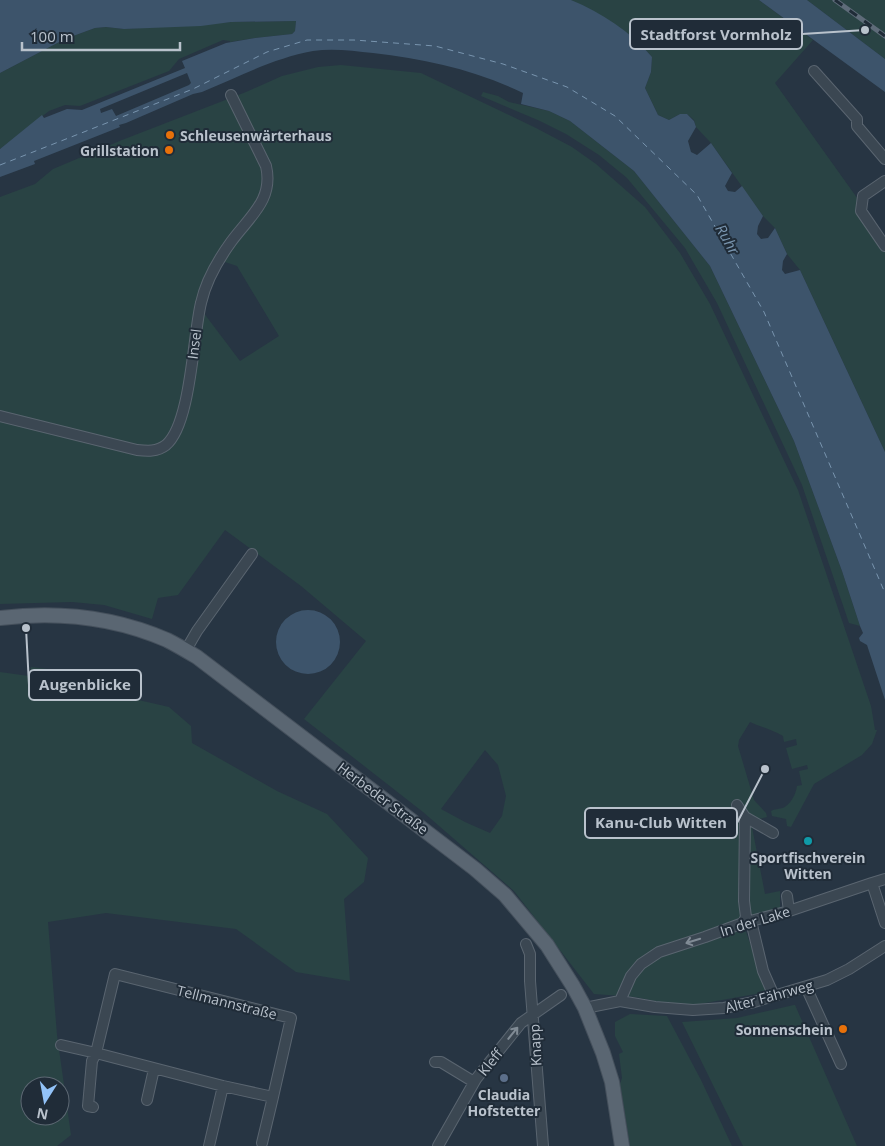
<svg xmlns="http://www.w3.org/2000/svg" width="885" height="1146" viewBox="0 0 885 1146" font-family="'Open Sans',sans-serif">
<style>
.green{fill:#294344;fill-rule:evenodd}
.water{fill:#3d546b;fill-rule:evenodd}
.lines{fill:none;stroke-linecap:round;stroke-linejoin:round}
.ferry{stroke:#7995af;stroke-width:1;stroke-dasharray:6 5;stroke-linecap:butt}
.minor-casing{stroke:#5a6570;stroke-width:12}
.major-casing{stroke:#45505c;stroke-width:16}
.minor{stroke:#3b4752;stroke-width:10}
.major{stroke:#5a6672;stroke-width:14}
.rail-casing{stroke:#5e6b79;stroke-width:5}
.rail{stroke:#202c38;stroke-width:3;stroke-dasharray:9;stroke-linecap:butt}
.oneway{stroke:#808b95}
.food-dot{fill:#e8710a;stroke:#202c38;stroke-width:2}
.culture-dot{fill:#0f9aa8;stroke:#202c38;stroke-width:2}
.service-dot{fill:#5c6f8a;stroke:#202c38;stroke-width:2}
.labels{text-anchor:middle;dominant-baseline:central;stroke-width:4;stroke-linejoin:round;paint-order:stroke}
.poi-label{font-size:14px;font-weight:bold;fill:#b9c2cc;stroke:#202c38;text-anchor:end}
.street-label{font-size:14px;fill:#b9c2cc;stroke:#202c38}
.water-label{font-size:15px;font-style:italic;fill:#7995af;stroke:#202c38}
.leader{fill:none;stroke:#b9c2cc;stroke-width:2}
.callout-dot{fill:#b9c2cc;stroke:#202c38;stroke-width:2}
.callout{fill:#202c38;stroke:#b9c2cc;stroke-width:2}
.callout-label{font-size:15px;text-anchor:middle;font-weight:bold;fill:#b9c2cc}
</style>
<rect width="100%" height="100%" fill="#273543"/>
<path class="green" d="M571,0H759L813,40L775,83L885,237V452L800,270L787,254L775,228L763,216L711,143L696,127L694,120L687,114H680L669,120L658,115L645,88L651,72L652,57L642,46Z
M807,0H885V59Z
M296,21L295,31L292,34L255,38L230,42V41L223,40L179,59L169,71L80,106L65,105L49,111L0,149V73L65,39L95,28L106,27L124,29L231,22Z
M341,65L421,73L536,128L572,147L596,164L645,207L680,253L710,304L798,490L871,706L875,730H877L872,744L862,755L814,784L791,827L787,826L786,819L772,816L771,811C774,809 779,809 783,808C791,804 796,794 797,786L802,785L799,771L808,769L807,765L792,769L786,748L797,745L796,739L784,742L783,736C773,730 761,727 750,722L739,740L738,746L754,800L766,813L767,817L759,819L754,817L748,824L752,827L765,894L780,891V908L757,916L748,914L743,923L767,992L694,1005L660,1002L635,997L594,994L514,891L423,812L304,719L366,641L301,586L225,530L178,595L158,598L152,619L104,605L72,602L0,604V197L35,184L53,169L122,140L246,92L282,76L318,67ZM216,259L237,266L279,336L240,361L203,312ZM485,750L498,765L506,796L502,816L490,833L465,822L441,809Z
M483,92L498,96L509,102L549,111L570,121L634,171L710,266L794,441L842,571L860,626L849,623L802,485L717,303L685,248L627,178L599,155L566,134L540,121L481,96Z
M31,667L90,674L86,688L169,707L191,726L192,743L277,791L327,814L368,858L364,882L344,899L350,981L296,972L236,929L106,913L48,922L57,1035L71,1135L57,1146H0V672L29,676ZM30,1086H60V1116H30Z
M794,1005H795L857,1146H743L682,1022L737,1018Z
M630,1014L667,1016L701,1080L732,1146H630L620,1084L622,1078L619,1054L623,1052L615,1036V1022Z"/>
<path class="water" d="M0,0H571C602,13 630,31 652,57L651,72L645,88L658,115L669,120L680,114H687L694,121L696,127L688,141L691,152L697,155L711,143L732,173L725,186L728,191L735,192L742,186L763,216L758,226L757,234L761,239L768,238L775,228L787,254L783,261L782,270L785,274L800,270L885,452V700L867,645L860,641L859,638L863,633L860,626L842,571L794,441L710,266L634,171L570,121L549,111L521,104L523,93C475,70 426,59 373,53C353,51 333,48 313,51C274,58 238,77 202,92L193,94L126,123L119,125L120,127L34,161L35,164L0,177V149L42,115L44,118L67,109L82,110L185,68L182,61L226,43L255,38L292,34L295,31L296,21L231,22L201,26L124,29L106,27L95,28L65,39L0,73ZM187,73L191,83L189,85L116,116L112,109L101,113L100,109Z
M759,0H807L885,59V92Z
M276 642a32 32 0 1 1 64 0a32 32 0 1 1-64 0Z"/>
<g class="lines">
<path class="ferry" d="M0,165L193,89L267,52L307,40H354L435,46L503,64L567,87L615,116L697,195L764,312L885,593"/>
<defs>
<path id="minor" d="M814,71L857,119V126L885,159
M885,181L863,196L861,211L885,246
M0,416L137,450C147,451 157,452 166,445C191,424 193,335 201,303C206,280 218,260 231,242C249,217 274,200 266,166L231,95
M186,650L197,631L252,554
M737,805L745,817L744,901L746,917L743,923
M745,817L773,833
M872,883L885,879
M787,896L789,911
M751,921L763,971L774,996
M526,944L530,954V981L543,1146
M115,974L291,1018L273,1097L223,1086L96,1053Z
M806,987L841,1064
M620,1001L631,976L641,964L659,952L705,937L743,923L789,911L872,883L885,923
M585,1008L620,1001L655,1007L693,1010L724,1008L754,1002L827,980L849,969L885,946
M61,1045L96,1053L92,1061L88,1106L93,1107
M435,1062H441L474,1082
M147,1100L154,1069
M262,1143L273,1097
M209,1146L223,1086
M438,1146L476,1079L521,1023L561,995"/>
<path id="major" d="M0,618C57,611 114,617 167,640C177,645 187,651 197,657L475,869L505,895L547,945L573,986L585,1008L603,1053L612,1082L622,1146"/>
</defs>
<use href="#minor" class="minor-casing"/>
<use href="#major" class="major-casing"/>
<use href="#minor" class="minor"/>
<use href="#major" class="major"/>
<defs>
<path id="rail" d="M835,0L885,36"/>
</defs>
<use href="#rail" class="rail-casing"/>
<use href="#rail" class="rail"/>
</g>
<defs><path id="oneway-shaft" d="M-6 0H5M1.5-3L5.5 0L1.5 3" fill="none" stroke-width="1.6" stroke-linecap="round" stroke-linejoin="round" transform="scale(1.25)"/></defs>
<g class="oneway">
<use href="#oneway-shaft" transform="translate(693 941) rotate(163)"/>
<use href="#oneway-shaft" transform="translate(513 1033) rotate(-51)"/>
</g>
<g class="food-dot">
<circle cx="170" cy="135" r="5"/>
<circle cx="169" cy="150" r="5"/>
<circle cx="843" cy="1029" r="5"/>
</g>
<circle class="culture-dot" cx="808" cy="841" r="5"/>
<circle class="service-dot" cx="504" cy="1078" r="5"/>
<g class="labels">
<g class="poi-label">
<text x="180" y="135" text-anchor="start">Schleusenwärterhaus</text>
<text x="159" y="150">Grillstation</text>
<text x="808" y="857" text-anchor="middle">Sportfischverein<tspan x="808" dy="16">Witten</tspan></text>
<text x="833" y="1029">Sonnenschein</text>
<text x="504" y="1094" text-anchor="middle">Claudia<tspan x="504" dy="16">Hofstetter</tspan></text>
</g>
<g class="street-label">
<text transform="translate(194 344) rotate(-83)">Insel</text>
<text transform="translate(383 798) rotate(37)">Herbeder Straße</text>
<text transform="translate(755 921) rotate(-17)">In der Lake</text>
<text transform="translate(769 996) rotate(-15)">Alter Fährweg</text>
<text transform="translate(227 1002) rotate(14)">Tellmannstraße</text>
<text transform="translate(535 1045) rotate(-93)">Knapp</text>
<text transform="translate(490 1062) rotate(-51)">Kleff</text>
</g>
<g class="water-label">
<text transform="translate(728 239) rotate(60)">Ruhr</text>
</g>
</g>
<path class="leader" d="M865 30L802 34M26 628L29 685M765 769L737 823"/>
<g class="callout-dot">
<circle cx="865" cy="30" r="5"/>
<circle cx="26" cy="628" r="5"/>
<circle cx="765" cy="769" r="5"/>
</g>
<g class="callout">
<rect x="630" y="19" width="172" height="30" rx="5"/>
<rect x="29" y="670" width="112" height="30" rx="5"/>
<rect x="585" y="808" width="152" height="30" rx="5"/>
</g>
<g class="callout-label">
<text x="716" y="40">Stadtforst Vormholz</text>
<text x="85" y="690">Augenblicke</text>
<text x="661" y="828">Kanu-Club Witten</text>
</g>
<g transform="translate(45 1101) rotate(191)"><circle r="24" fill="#202c38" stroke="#5d6873"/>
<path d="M0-4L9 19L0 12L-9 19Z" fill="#92c2f8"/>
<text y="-8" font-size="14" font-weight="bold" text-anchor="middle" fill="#b9c2cc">N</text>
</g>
<path d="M22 42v8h158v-8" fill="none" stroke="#b9c2cc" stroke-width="2.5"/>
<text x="30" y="42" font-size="15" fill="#b9c2cc" stroke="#202c38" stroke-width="4" paint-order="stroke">100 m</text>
</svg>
